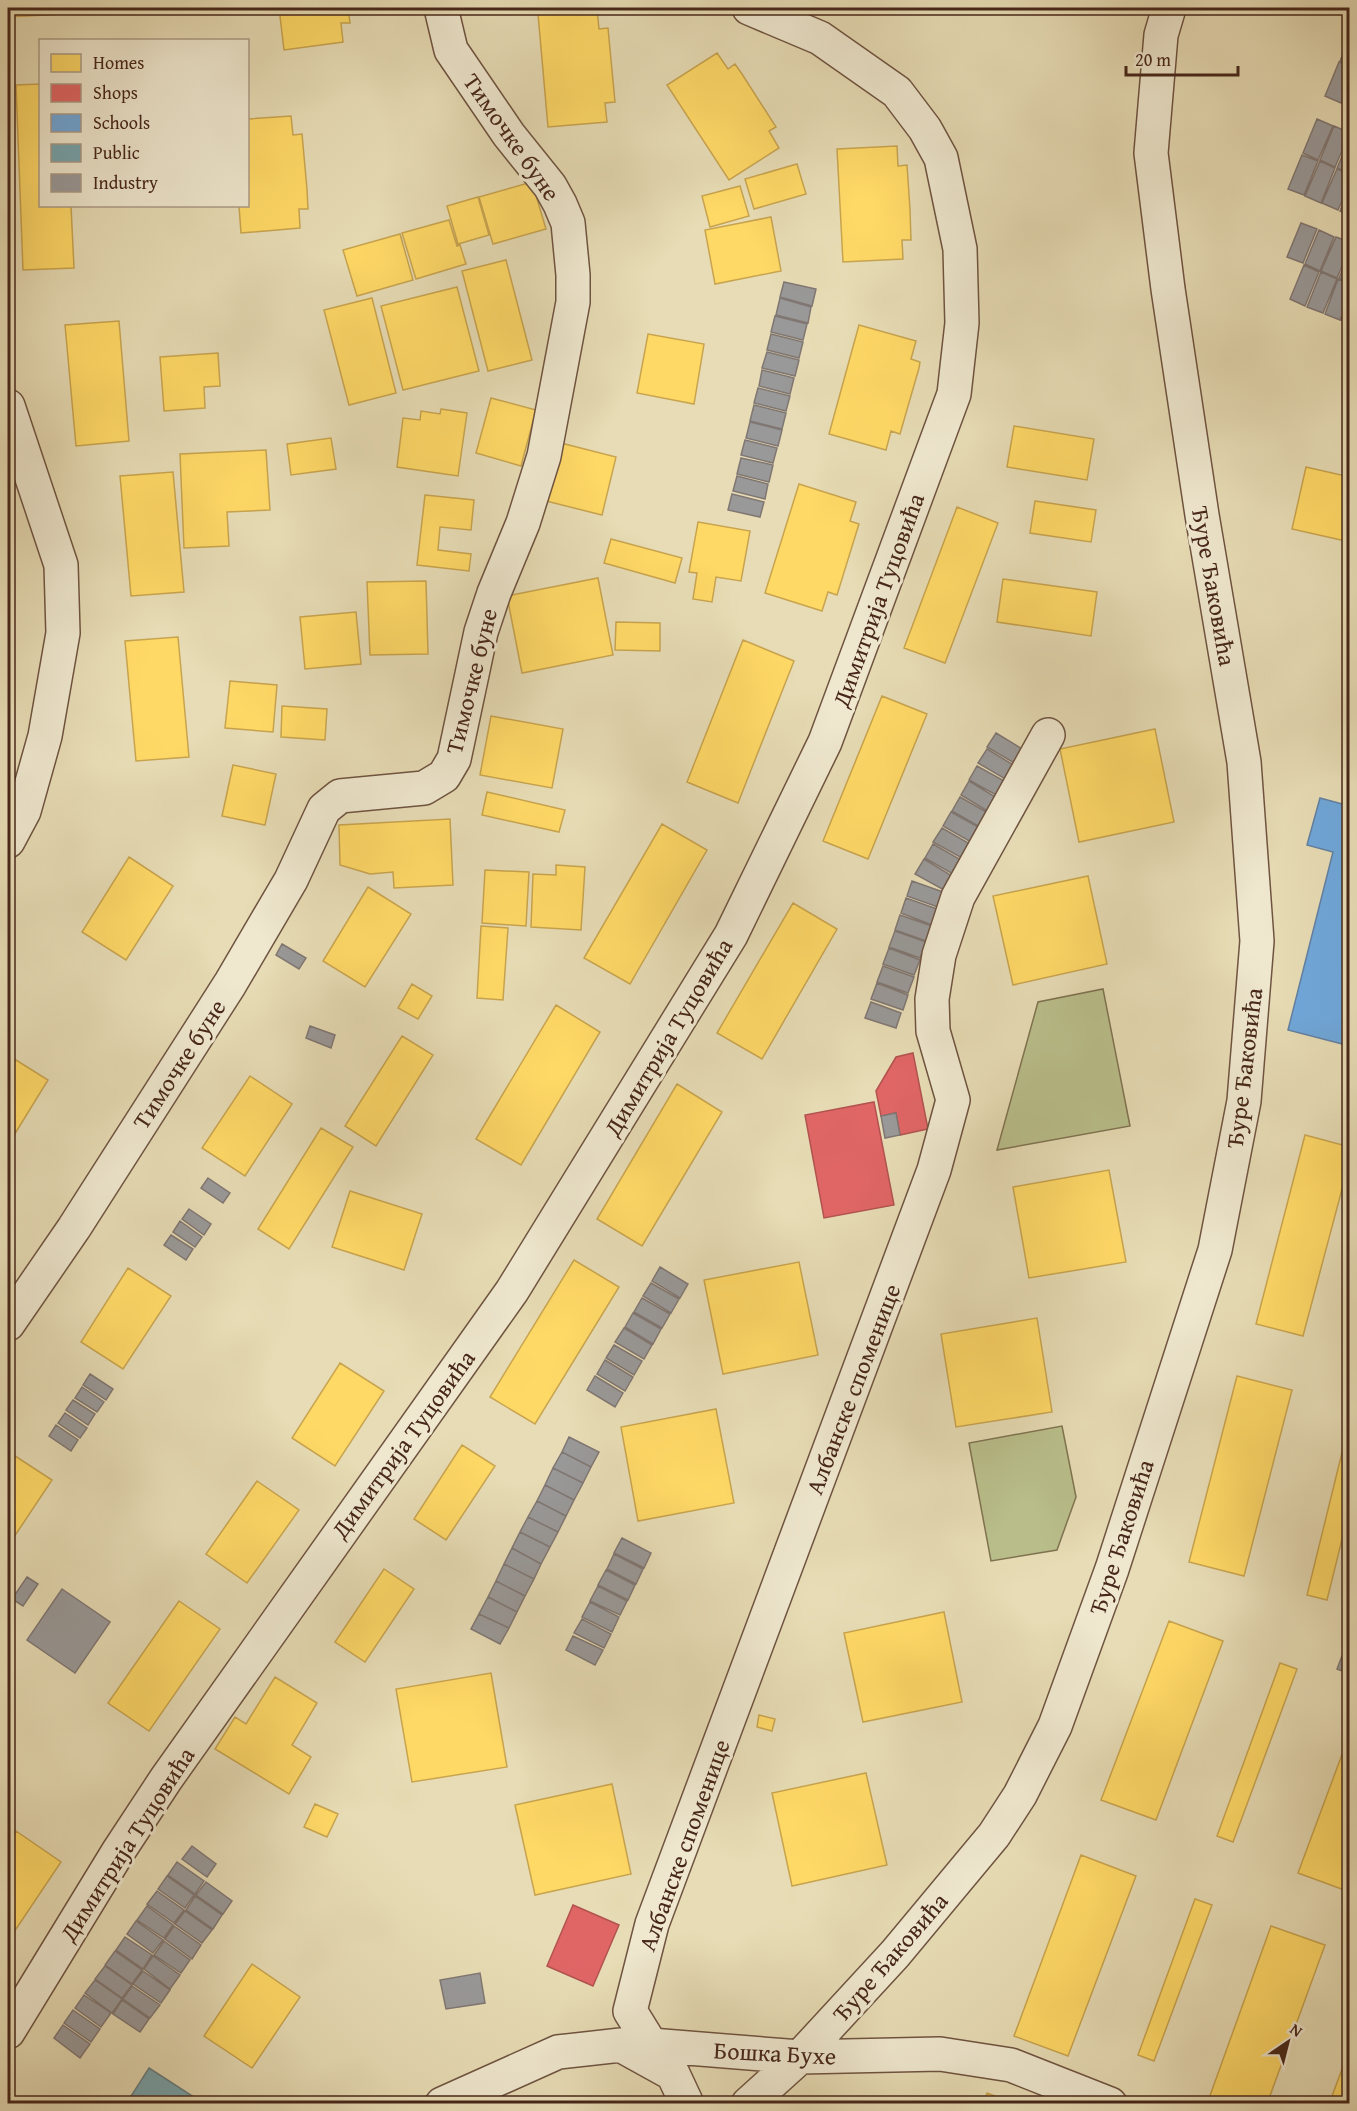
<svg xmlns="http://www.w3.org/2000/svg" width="1357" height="2111" viewBox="0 0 1357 2111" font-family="'Gentium Book Plus',serif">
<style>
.green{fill:#b9bf8b;stroke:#807352;stroke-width:1.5}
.homes{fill:#ffd966;stroke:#c8a44f;stroke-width:1.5}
.shops{fill:#e06666;stroke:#b2534f;stroke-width:1.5}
.schools{fill:#6fa8dc;stroke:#6381a2;stroke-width:1.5}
.public{fill:#76a5af;stroke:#687f82;stroke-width:1.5}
.industry{fill:#999;stroke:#807773;stroke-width:1.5}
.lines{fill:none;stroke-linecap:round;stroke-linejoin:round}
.minor-casing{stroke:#6f5441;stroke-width:36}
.minor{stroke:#efe8cf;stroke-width:33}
.labels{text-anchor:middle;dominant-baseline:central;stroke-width:6;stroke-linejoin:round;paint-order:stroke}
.street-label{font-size:24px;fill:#47271a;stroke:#efe8cf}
</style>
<rect width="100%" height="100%" fill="#e7dcb5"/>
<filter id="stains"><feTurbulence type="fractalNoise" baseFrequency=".00333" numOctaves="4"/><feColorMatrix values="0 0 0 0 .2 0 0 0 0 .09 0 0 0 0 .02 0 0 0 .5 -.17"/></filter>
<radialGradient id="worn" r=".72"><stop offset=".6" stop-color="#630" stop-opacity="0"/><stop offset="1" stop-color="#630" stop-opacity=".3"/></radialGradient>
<path class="green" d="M1103,989L1130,1126L997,1150L1038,1002Z
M1062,1426L1076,1497L1057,1550L991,1561L969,1443Z"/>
<path class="homes" d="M8,8H65V14L8,17Z
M279,8H348L350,23H341L343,42L284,50Z
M597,9L599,29L608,28L615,102L605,103L607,122L548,127L538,14Z
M717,53L728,69L735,64L742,74L776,127L769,131L779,148L729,180L667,85Z
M40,84V206H71L74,268L23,270L16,85Z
M291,116L293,135L302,134L307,189L308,209H299L300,228L241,233L239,206H248V119Z
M897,146L898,166L907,165L910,209L911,240H902L903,259L843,262L837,149Z
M797,164L806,194L754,209L745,179Z
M532,182L546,229L493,244L479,197Z
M740,186L749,216L710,227L702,196Z
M478,197L489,235L458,244L447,206Z
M771,217L781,271L715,284L705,230Z
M449,220L457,246L460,245L466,264L416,279L402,233Z
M400,234L413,280L357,296L343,250Z
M506,260L532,360L488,371L462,271Z
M457,287L479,371L403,390L381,306Z
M372,298L396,393L349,405L324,310Z
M119,321L129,441L76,446L65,325Z
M859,325L916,341L911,359L920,362L919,368L900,434L891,431L886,450L829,434Z
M648,334L704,344L694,404L637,393Z
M218,353L220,386L204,387L205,408L164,411L160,357Z
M491,398L536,410L521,466L476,453Z
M441,409L467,413L458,476L397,467L403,418L420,420L421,411L440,414Z
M1014,426L1094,439L1087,480L1007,467Z
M331,438L336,469L291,475L287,444Z
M561,443L616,457L602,515L546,501Z
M266,450L270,510L227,512L229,546L184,548L180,454Z
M1306,467L1350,477V542L1292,529Z
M173,472L184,592L131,596L120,476Z
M799,484L856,502L850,521L859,524L854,540L837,595L828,592L822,611L765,593Z
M425,495L474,500L471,530L440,527L438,550L471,554L469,571L417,565Z
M1035,501L1096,510L1091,542L1030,533Z
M957,507L998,523L945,663L904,648Z
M698,522L750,531L741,581L716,577L712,602L693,599L697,573L689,572Z
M611,539L682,558L675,583L604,563Z
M598,578L613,655L522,673L507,596Z
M1003,579L1097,592L1091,636L997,622Z
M426,581L428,654L370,655L367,582Z
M356,612L361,664L305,669L300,617Z
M616,622L660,623V651L615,650Z
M178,637L189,757L136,761L125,641Z
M743,640L794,661L738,803L687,782Z
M230,681L277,685L273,732L225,728Z
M882,696L927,714L868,859L823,841Z
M282,706L327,709L325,740L281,737Z
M491,716L563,729L552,788L480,775Z
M1155,729L1174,822L1079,842L1060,749Z
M233,765L276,774L265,825L222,816Z
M487,792L565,810L559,832L482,815Z
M450,819L453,885L394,888L393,872L370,874L340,865L339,825Z
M662,824L707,850L630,984L584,958Z
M129,857L173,886L126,960L82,932Z
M556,865L585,867L581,930L531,927L533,874L556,875Z
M485,870L529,872L526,926L482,923Z
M1088,876L1107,964L1013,985L993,896Z
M368,887L411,914L365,987L323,961Z
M793,903L837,929L762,1059L717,1033Z
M481,926L508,928L503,1000L477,998Z
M412,984L432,996L418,1019L398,1008Z
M556,1005L600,1032L521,1165L476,1139Z
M402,1036L433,1055L376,1146L345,1126Z
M8,1055L48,1080L8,1145Z
M250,1076L292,1104L245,1176L202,1148Z
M677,1084L722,1112L642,1246L597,1219Z
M321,1128L353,1147L289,1249L258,1229Z
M1305,1135L1350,1147V1159L1303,1336L1256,1324Z
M1109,1170L1126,1262L1029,1278L1013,1187Z
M350,1191L422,1214L404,1270L332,1247Z
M574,1260L619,1287L535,1424L490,1397Z
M799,1262L818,1355L723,1374L704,1280Z
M128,1268L171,1296L123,1369L81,1342Z
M1037,1318L1052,1412L956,1427L941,1334Z
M340,1363L384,1391L335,1466L292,1438Z
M1237,1376L1292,1390L1244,1576L1189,1562Z
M716,1409L734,1503L638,1521L621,1427Z
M1350,1420V1507L1327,1600L1307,1595Z
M462,1445L495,1466L446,1540L414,1519Z
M9,1452L52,1480L8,1546V1454Z
M257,1481L299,1510L247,1583L206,1554Z
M384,1569L414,1589L365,1662L335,1642Z
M179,1601L220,1629L149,1731L108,1703Z
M944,1612L962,1702L863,1722L844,1633Z
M1169,1621L1223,1641L1156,1820L1101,1800Z
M1280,1663L1297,1669L1233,1842L1217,1836Z
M491,1673L507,1767L412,1782L396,1689Z
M275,1677L317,1703L292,1745L311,1757L289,1794L215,1749L235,1717L246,1724Z
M759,1715L775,1719L772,1731L757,1727Z
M1350,1733V1884L1347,1891L1298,1873Z
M866,1773L887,1865L792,1886L772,1793Z
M612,1784L631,1874L535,1895L515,1805Z
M315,1804L338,1814L327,1837L304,1827Z
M16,1831L61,1862L8,1941V1844Z
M1081,1855L1136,1876L1068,2056L1014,2036Z
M1195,1899L1212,1905L1154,2061L1138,2055Z
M1271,1926L1325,1945L1267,2104H1207Z
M252,1964L300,1997L252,2068L204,2036Z
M1350,2048V2104H1329Z
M987,2093L1015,2104H983Z"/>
<path class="shops" d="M913,1053L928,1129L900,1135L896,1113L881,1116L876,1091L896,1057Z
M874,1102L894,1205L824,1218L805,1115Z
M573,1905L619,1925L593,1986L547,1966Z"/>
<path class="schools" d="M1320,798L1350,806V1046L1288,1030L1333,852L1307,845Z"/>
<path class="public" d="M149,2068L197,2099L195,2104H126Z"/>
<path class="industry" d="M1350,37V65L1340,61Z
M1339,62L1350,66V82L1341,103L1325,96Z
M1317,119L1333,126L1318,160L1303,153Z
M1334,126L1350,133L1335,167L1320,160Z
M1350,138V173L1337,168Z
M1302,155L1318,161L1304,195L1288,189Z
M1320,161L1335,168L1321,203L1305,196Z
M1337,169L1350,174V183L1338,210L1322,203Z
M1350,187V215L1340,211Z
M1301,223L1317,229L1303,263L1287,257Z
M1319,230L1334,237L1320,271L1305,264Z
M1336,237L1350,242V248L1337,278L1321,271Z
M1350,253V282L1339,278Z
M1304,265L1319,272L1305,306L1290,299Z
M1321,272L1337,279L1323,313L1307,307Z
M1338,279L1350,284V297L1340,320L1325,314Z
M784,282L816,289L812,306L780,297Z
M780,298L811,307L808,323L776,315Z
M1350,301V324L1341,320Z
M775,316L807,324L803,340L771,332Z
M771,334L803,342L799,358L767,350Z
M767,352L799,360L795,376L762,368Z
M762,370L794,378L790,394L759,386Z
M758,388L790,396L786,411L754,403Z
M754,405L786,413L782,429L750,421Z
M750,422L782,430L778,446L746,438Z
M745,440L777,448L773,463L741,455Z
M741,458L773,465L769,482L737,474Z
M737,476L768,484L765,499L733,491Z
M732,494L764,502L760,517L728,510Z
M996,733L1024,750L1016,764L987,747Z
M987,749L1015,766L1007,780L978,763Z
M977,766L1006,782L998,796L969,780Z
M969,781L997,798L989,812L961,795Z
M960,797L988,813L980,827L952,811Z
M951,812L980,828L971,842L943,826Z
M942,828L970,844L962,858L933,842Z
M933,844L961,860L953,874L925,858Z
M924,859L952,876L944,890L915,874Z
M912,881L943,892L938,907L907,896Z
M906,898L937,909L932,925L901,913Z
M900,915L932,926L926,941L895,930Z
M895,931L926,942L920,958L889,947Z
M282,944L306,958L299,969L276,955Z
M889,948L920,960L914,975L883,964Z
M883,966L914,977L908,993L877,982Z
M877,983L908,995L903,1010L871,999Z
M871,1002L901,1013L896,1028L865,1018Z
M310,1026L335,1035L331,1048L306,1038Z
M896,1113L900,1135L885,1138L881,1116Z
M208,1178L230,1193L223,1203L201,1188Z
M189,1209L211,1224L204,1235L182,1219Z
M180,1221L202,1237L195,1247L173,1232Z
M171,1235L193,1249L186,1260L164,1245Z
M660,1267L688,1284L680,1298L652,1281Z
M651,1283L679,1299L671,1313L643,1296Z
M642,1298L670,1314L662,1328L634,1312Z
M633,1313L661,1329L653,1344L625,1327Z
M624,1328L652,1345L644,1359L615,1342Z
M614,1345L642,1361L634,1375L606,1358Z
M605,1360L633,1377L625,1391L597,1374Z
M90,1374L113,1389L106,1400L83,1385Z
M595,1376L623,1393L615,1407L587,1390Z
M82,1387L104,1402L97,1412L75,1398Z
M73,1400L95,1414L88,1425L66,1410Z
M65,1413L87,1428L80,1438L58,1423Z
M56,1425L78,1440L71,1451L49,1436Z
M569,1437L599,1452L591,1467L562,1452Z
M562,1452L591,1467L583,1483L553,1468Z
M553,1468L583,1483L574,1500L545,1485Z
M545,1485L574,1500L566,1516L537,1501Z
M537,1501L566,1516L558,1532L528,1517Z
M528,1517L558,1532L550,1547L520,1532Z
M520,1532L550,1547L541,1564L512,1548Z
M622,1538L651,1553L644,1568L614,1553Z
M512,1548L541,1564L534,1579L504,1564Z
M614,1554L643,1569L636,1584L607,1569Z
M504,1564L534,1579L525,1596L496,1581Z
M606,1570L635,1585L628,1600L598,1585Z
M27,1577L38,1584L23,1606L12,1599Z
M496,1581L525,1596L517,1612L488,1597Z
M598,1586L627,1601L620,1615L590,1601Z
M62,1589L110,1622L75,1673L27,1640Z
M488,1597L517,1612L509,1628L479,1614Z
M590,1602L619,1617L612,1632L582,1617Z
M479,1614L509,1628L500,1644L471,1629Z
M582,1619L611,1634L604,1648L574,1633Z
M1350,1635V1674L1337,1669Z
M573,1636L603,1650L595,1665L566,1650Z
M192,1846L216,1864L207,1877L182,1859Z
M177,1862L204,1881L195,1894L168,1875Z
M167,1876L194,1895L185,1908L158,1889Z
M206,1882L232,1901L223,1914L196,1895Z
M157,1891L184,1910L174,1923L147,1904Z
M195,1896L222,1915L213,1929L186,1910Z
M147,1906L173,1925L164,1938L137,1920Z
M185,1911L212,1930L202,1943L175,1924Z
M136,1921L163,1940L153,1953L127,1934Z
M174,1926L201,1945L192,1959L165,1939Z
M125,1937L152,1955L143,1969L116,1950Z
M164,1941L190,1960L181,1973L154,1955Z
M115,1951L142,1970L132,1984L105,1965Z
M153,1956L180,1975L170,1989L144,1969Z
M105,1966L132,1985L122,1998L95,1979Z
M143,1971L170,1990L161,2003L133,1984Z
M480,1973L485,2003L446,2009L440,1980Z
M95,1980L122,1999L112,2013L85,1993Z
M132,1986L160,2005L150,2018L123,1999Z
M84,1995L111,2013L101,2027L75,2008Z
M122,2000L149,2019L140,2032L113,2014Z
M73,2010L100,2029L91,2042L64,2023Z
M63,2025L90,2044L80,2058L54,2038Z"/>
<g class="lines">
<defs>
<path id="minor" d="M8,406L61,565L63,633L45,736L24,811L8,841
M8,1324L74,1228L230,984L291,880L324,809L340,796L424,788L444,776L454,759L481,632L494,593L523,523L544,456L573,302V275L568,223L560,204L550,186L509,135L451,50L441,8
M8,2032L118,1852L166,1779L512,1291L731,935L825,742L954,394L962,323L960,249L941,158L925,129L897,92L820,38L749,8
M651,2045L630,2011L652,1924L934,1170L953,1100L933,1031L932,999L939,955L958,897L1048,735
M626,2048L673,2074L687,2104
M442,2104L558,2052L621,2045H651L800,2057L940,2054L1011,2065L1110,2104
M748,2104L800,2057L895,1954L994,1835L1020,1795L1055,1726L1112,1569L1215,1250L1244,1101L1257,941L1244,762L1202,515L1168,289L1151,153L1161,35L1169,8"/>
</defs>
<use href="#minor" class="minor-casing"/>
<use href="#minor" class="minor"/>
</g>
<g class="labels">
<g class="street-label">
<text transform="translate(512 137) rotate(55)">Тимочке буне</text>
<text transform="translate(1214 586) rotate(80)">Ђуре Ђаковића</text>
<text transform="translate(878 600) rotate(-70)">Димитрија Туцовића</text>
<text transform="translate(471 681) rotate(-76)">Тимочке буне</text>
<text transform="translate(668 1037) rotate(-59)">Димитрија Туцовића</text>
<text transform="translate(179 1064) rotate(-57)">Тимочке буне</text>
<text transform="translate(1244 1068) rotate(-83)">Ђуре Ђаковића</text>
<text transform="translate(853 1389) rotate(-69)">Албанске споменице</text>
<text transform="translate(403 1444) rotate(-54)">Димитрија Туцовића</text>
<text transform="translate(1121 1537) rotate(-72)">Ђуре Ђаковића</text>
<text transform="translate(127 1844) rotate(-57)">Димитрија Туцовића</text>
<text transform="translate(684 1845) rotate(-70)">Албанске споменице</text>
<text transform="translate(890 1957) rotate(-49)">Ђуре Ђаковића</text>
<text transform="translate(775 2053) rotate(3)">Бошка Бухе</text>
</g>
</g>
<rect width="1357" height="2111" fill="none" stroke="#e7dcb5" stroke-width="30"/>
<rect x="9" y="9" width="1339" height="2093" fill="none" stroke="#47271a" stroke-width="3"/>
<rect x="15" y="15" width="1327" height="2081" fill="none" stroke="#47271a" stroke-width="1.5"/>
<rect x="39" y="39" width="210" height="168" fill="#efe8cf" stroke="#ac9b87" stroke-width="1.5"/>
<rect x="51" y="54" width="30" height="18" fill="#ffd966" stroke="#ac9b87" stroke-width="1.5"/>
<text x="93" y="69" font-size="18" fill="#47271a">Homes</text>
<rect x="51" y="84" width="30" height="18" fill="#e06666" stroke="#ac9b87" stroke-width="1.5"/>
<text x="93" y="99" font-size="18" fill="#47271a">Shops</text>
<rect x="51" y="114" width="30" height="18" fill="#6fa8dc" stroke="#ac9b87" stroke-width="1.5"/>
<text x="93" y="129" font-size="18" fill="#47271a">Schools</text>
<rect x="51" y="144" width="30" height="18" fill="#76a5af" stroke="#ac9b87" stroke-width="1.5"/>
<text x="93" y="159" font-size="18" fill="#47271a">Public</text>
<rect x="51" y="174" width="30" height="18" fill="#999999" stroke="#ac9b87" stroke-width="1.5"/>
<text x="93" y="189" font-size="18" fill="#47271a">Industry</text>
<g transform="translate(1288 2042) rotate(35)" stroke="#efe8cf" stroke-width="4.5" paint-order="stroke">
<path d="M0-4.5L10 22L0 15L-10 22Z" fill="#47271a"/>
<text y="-9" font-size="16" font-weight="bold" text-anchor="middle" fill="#47271a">N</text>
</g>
<path d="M1126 66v9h112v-9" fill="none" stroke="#47271a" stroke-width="3"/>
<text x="1135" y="66" font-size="18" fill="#47271a" stroke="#efe8cf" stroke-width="4.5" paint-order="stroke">20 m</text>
<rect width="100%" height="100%" filter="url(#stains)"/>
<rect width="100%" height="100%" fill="url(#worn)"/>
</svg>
